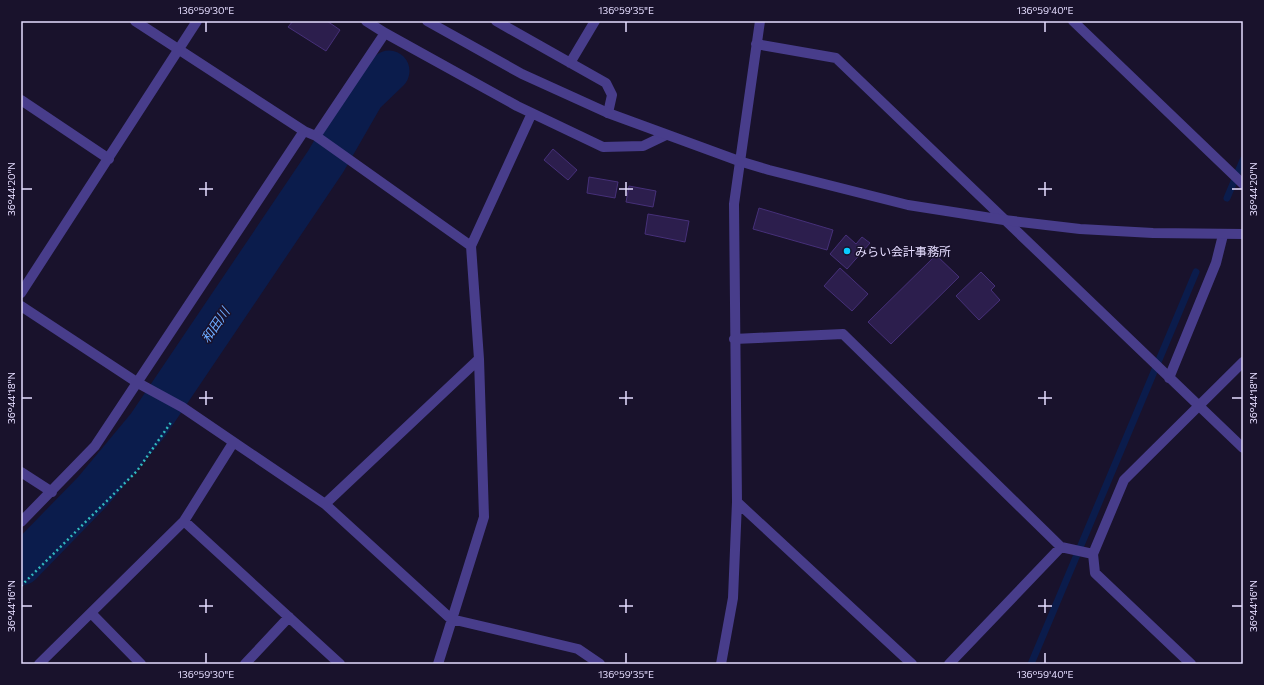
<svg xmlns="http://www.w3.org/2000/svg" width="1264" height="685" viewBox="0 0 1264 685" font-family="Commissioner,'Noto Sans JP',sans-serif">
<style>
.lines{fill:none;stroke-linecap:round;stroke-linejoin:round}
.stream{stroke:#0b1c4c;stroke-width:7}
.river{stroke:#0b1c4c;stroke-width:41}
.building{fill:#2c1e4d;stroke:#463079}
.path{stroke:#31b8bf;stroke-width:2.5;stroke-dasharray:2 3;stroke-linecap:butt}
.minor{stroke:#483d8b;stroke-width:10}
.tertiary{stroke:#483d8b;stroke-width:10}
.ticks{fill:none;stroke:#e5ddff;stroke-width:1.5}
.poi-dot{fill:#09cbff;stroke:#19122c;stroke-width:1.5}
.labels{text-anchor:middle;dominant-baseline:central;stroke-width:3;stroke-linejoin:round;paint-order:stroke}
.poi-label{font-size:12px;fill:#e5ddff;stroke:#19122c;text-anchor:start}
.water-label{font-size:13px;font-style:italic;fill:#6baaff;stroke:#19122c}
.neatline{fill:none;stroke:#e5ddff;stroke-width:1.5}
.ticks-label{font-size:10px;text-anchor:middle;fill:#e5ddff}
</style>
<rect width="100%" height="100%" fill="#19122c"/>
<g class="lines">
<path class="stream" d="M1227,198L1243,160
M1031,664L1196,272"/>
<path class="river" d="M21,565L93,491L148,425L326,161L364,95L389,71"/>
</g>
<path class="building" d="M293,21H327L340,30L326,51L288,27Z
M553,149L577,170L568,180L544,160Z
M589,177L618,182L615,198L587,193Z
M629,186L656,191L653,207L626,202Z
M759,208L833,230L827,250L753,229Z
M648,214L689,221L685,242L645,234Z
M846,235L856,244L862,237L870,243L847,269L830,254Z
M936,255L959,277L891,344L868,322Z
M840,268L868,294L852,311L824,286Z
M981,272L995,286L991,290L1000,300L979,320L956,296Z"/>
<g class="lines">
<path class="path" d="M21,586L137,471L172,421"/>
<path class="minor" d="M135,21L304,131
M366,21L385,33L517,106L603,147L643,146L666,135
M496,21L606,83L612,95L608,113
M1073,21L1243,184
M756,44L836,58L1243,448
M570,63L595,21
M21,100L109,159
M316,136L471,246L479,359L484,517L438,664
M471,246L532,113
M21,293L197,21
M21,306L138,383L182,407L325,504L451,619L578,649L600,664
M734,339L843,334L1061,547
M1169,378L1216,263L1223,235
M21,472L52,492
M737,502L912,664
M325,504L479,359
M184,521L233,443
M21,522L95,446L304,131L316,136L385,33
M91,613L141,664
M39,664L184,521L340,664
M245,664L289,617
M721,664L733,598L737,502L734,204L760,21
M949,664L1061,547L1093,554
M1191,664L1095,573L1093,554L1124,480L1243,362"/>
<path class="tertiary" d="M427,21L522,74L608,113L739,161L769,170L908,205L1004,220L1080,229L1153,233L1243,234"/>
</g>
<path class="ticks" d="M206,22V32M626,22V32M1045,22V32M206,182V196M626,182V196M1045,182V196M22,189H32M199,189H213M619,189H633M1038,189H1052M1232,189H1242M206,391V405M626,391V405M1045,391V405M22,398H32M199,398H213M619,398H633M1038,398H1052M1232,398H1242M206,599V613M626,599V613M1045,599V613M22,606H32M199,606H213M619,606H633M1038,606H1052M1232,606H1242M206,653V663M626,653V663M1045,653V663"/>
<circle class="poi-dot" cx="847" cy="251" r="4"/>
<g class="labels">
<g class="poi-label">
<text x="855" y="251">みらい会計事務所</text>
</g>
<g class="water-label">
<text transform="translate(215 325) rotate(-56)">和田川</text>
</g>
</g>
<rect width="1264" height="685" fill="none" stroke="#19122c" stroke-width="44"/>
<rect x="22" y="22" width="1220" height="641" class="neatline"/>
<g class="ticks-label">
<text x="206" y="14">136°59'30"E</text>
<text x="626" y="14">136°59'35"E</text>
<text x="1045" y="14">136°59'40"E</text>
<text transform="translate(11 189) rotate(-90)" y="4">36°44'20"N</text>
<text transform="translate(1253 189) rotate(-90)" y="4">36°44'20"N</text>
<text transform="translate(11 398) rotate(-90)" y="4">36°44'18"N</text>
<text transform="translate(1253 398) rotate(-90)" y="4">36°44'18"N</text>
<text transform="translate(11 606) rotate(-90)" y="4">36°44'16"N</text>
<text transform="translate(1253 606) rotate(-90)" y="4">36°44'16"N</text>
<text x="206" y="678">136°59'30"E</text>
<text x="626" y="678">136°59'35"E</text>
<text x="1045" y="678">136°59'40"E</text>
</g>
</svg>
